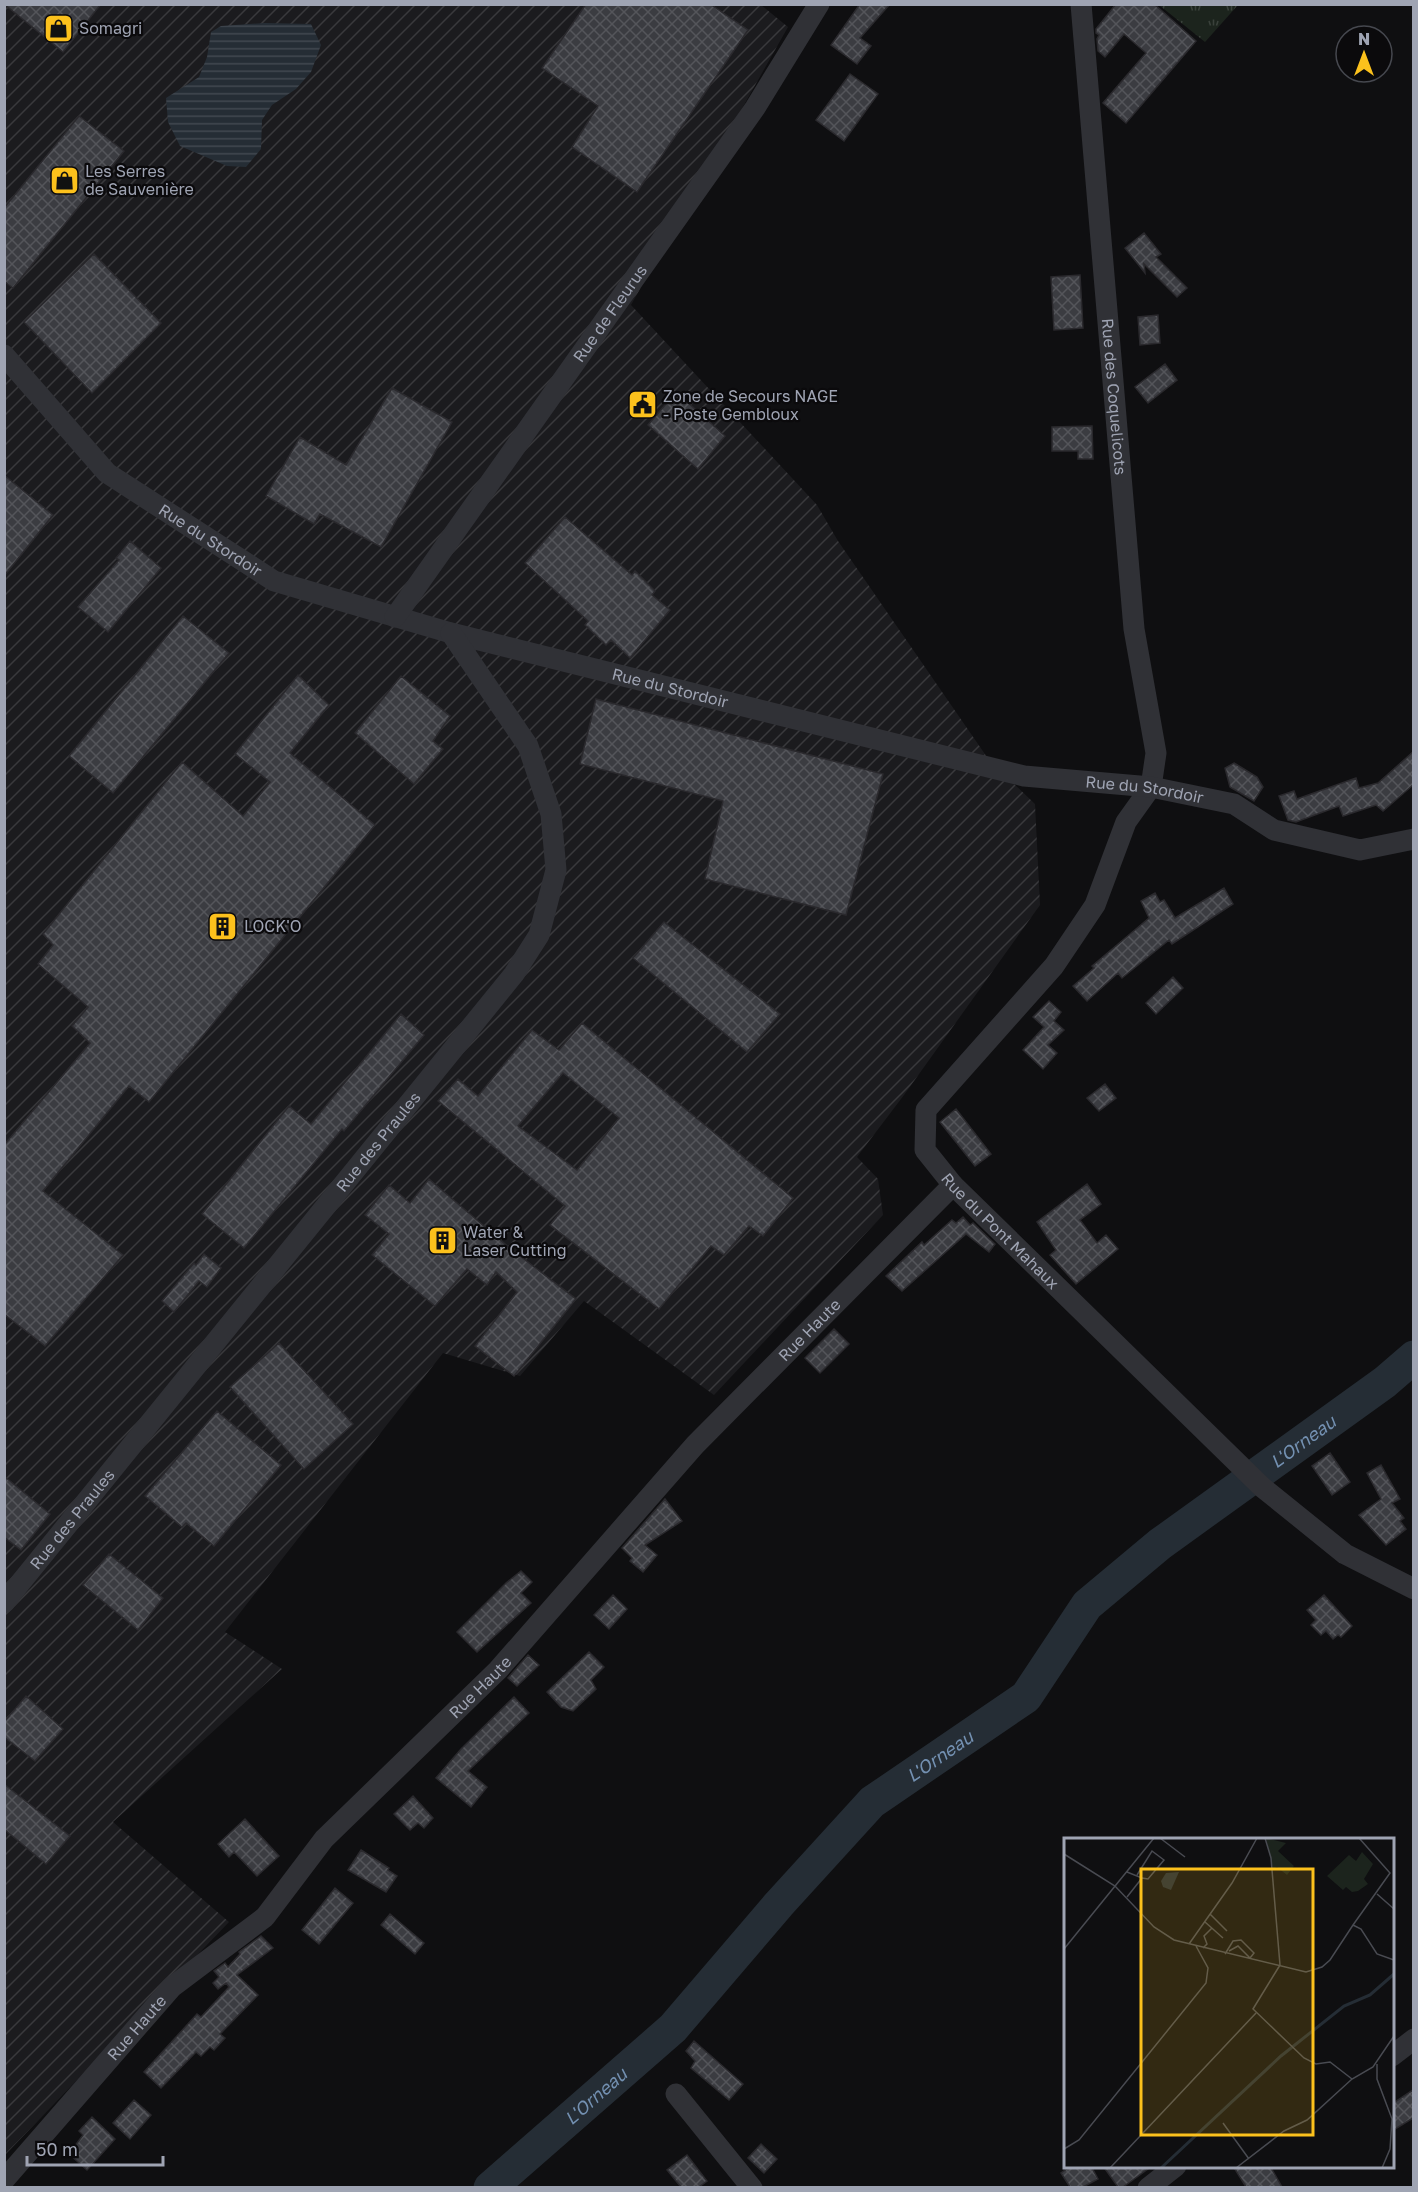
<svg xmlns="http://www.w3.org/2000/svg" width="1418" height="2192" viewBox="0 0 1418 2192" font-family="'Golos Text',sans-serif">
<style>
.industrial{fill:url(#industrial-furrows)}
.grass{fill:url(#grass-tufts)}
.water{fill:url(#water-rules)}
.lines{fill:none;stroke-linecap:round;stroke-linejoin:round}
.river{stroke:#252d35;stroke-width:33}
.building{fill:url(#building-cross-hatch);stroke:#2a292d;stroke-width:1.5;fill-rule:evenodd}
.minor{stroke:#303136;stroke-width:21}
.labels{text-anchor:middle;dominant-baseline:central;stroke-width:4.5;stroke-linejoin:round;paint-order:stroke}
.poi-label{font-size:16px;fill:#9fa4b3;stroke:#0b0a0c;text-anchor:start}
.street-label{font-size:16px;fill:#9fa4b3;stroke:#0b0a0c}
.water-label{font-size:18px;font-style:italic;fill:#7390b1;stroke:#0b0a0c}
.inset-river{fill:none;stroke:#252d35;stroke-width:3}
.inset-road{fill:none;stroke:#494b52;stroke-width:1.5}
.view{fill:#fcc11c;fill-opacity:0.15;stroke:#fcc11c;stroke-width:3}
.inset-edge{fill:none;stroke:#9fa4b3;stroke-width:3}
</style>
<defs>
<pattern id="industrial-furrows" width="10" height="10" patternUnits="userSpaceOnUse" patternTransform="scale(1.5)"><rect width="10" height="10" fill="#1b1b1e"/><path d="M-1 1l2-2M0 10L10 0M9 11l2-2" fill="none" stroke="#39393c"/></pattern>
<pattern id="grass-tufts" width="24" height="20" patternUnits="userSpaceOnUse" patternTransform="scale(1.5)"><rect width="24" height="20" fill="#1c241d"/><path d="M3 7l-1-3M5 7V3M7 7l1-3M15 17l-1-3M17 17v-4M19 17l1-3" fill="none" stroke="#3a413b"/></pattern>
<pattern id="water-rules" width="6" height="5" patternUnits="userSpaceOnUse" patternTransform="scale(1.5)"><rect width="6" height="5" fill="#252d35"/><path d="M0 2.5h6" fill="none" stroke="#414850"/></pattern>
<pattern id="building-cross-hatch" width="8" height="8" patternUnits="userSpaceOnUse" patternTransform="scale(1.5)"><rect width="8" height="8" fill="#3b3c41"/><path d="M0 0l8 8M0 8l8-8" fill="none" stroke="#54555a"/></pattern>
</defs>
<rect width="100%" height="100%" fill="#0f0f11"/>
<path class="industrial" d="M5,5H761L788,27L631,305L817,505L838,541L989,760L1035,804L1040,905L904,1095L857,1157L878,1179L883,1215L714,1395L584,1301L520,1376L443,1353L225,1632L282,1669L113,1822L229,1922L5,2155Z"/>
<path class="grass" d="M1159,5H1238L1205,42Z"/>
<path class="water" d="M265,23L311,24L321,45L311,72L296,89L272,105L262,120L261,149L246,167L227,166L180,146L168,122L166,98L199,77L207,57L211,32L221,26Z"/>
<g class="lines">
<path class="river" id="s1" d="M490,2188L673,2028L779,1904L872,1802L1026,1697L1087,1605L1160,1544L1385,1382L1414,1357"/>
</g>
<path class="building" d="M4,4H101L63,52Z
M586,4H710L748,30L637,192L572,147L598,106L542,68Z
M860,4H890L860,38L871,46L857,64L831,45Z
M1116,4H1154L1196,41L1126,123L1103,103L1146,53L1124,34L1105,57L1098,51L1097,39L1099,35L1096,33V29Z
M850,74L878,94L844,141L816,120Z
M79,116L124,151L13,288L4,281V208Z
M1144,233L1161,254L1156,257L1187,288L1177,297L1144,264L1145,273L1125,248Z
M94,254L161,323L92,393L24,322Z
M1080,275L1083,328L1054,330L1051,277Z
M1158,315L1160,343L1140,345L1138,317Z
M1165,364L1177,380L1148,403L1135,387Z
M392,388L452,422L381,547L320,514L314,524L266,496L300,437L346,465Z
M676,392L725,436L698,469L648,425Z
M1092,426L1093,459H1078V451H1052V427Z
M4,475L53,515L4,576Z
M565,517L632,575L635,571L655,591L652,595L670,610L630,658L611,640L606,645L585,625L588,621L525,563Z
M130,541L161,568L108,632L78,607L119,560L116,558Z
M183,616L229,653L113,793L69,756Z
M298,675L329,705L290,753L375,825L149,1102L129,1086L43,1191L123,1255L45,1346L4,1314V1145L90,1043L72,1026L88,1007L38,964L53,945L43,934L182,762L243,816L270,782L235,754Z
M401,676L450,716L433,741L443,749L414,784L355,733Z
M596,699L883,774L846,915L705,879L723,801L580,764Z
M1413,752V785L1383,811L1376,805L1343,816L1339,806L1296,822L1288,820L1279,796L1294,791L1297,799L1356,778L1359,788L1378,783Z
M1234,763L1257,777L1263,787L1254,801L1230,787L1225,768Z
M1224,888L1233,904L1172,944L1169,940L1122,978L1118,973L1087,1001L1073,986L1094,968L1092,966L1149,918L1141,901L1155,893L1160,902L1164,900L1175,918Z
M664,922L780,1014L747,1052L633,958Z
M1173,977L1183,988L1156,1014L1146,1003Z
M1049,1001L1061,1012L1054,1021L1064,1030L1048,1045L1057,1053L1043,1069L1023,1050L1044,1027L1033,1017Z
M401,1014L424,1035L344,1131L342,1129L244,1248L202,1214L289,1106L311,1124Z
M582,1023L793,1198L763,1236L749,1226L724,1255L711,1246L659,1309L550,1225L565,1206L438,1101L458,1079L478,1096L532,1030L559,1050ZM563,1073L619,1118L577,1170L518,1126Z
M1105,1084L1116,1098L1099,1111L1087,1098Z
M956,1109L991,1154L975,1166L940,1122Z
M429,1179L511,1249L576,1299L514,1376L475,1346L517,1292L496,1272L487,1285L467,1269L435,1306L372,1255L389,1234L365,1215L389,1185L410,1203Z
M1087,1184L1101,1204L1080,1220L1097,1243L1106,1235L1118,1249L1076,1284L1050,1255L1056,1250L1037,1222Z
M963,1217L970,1225L973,1223L995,1244L989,1252L966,1234L902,1291L886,1276L922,1242L924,1245L952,1220L956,1223Z
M204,1254L221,1268L207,1287L199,1281L174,1312L162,1301L194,1263L196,1265Z
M834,1329L849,1344L820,1373L805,1358Z
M279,1343L353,1424L304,1469L230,1387Z
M217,1411L281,1465L214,1546L186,1523L182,1527L145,1496Z
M1330,1453L1350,1482L1332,1495L1312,1466Z
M1381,1465L1400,1499L1392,1503L1404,1518L1400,1521L1406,1529L1386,1545L1359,1515L1381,1499L1367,1473Z
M4,1476L50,1514L21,1550L4,1537Z
M665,1499L682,1521L645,1545L657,1555L643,1572L630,1561L632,1558L622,1548Z
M109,1554L163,1598L138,1630L83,1585Z
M521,1571L532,1582L521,1593L531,1603L477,1652L457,1632L506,1583Z
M613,1595L627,1609L609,1629L594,1615Z
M1324,1595L1352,1626L1341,1637L1338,1635L1333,1639L1326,1631L1321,1635L1311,1625L1316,1620L1307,1610Z
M589,1652L604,1667L591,1680L596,1689L573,1711L561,1707L547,1692Z
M528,1655L539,1665L517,1686L508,1678Z
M26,1696L63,1729L35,1761L4,1737V1722Z
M514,1697L529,1713L468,1771L487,1787L471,1807L436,1778L461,1749Z
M4,1784L70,1836L46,1864L4,1829Z
M413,1796L433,1818L424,1828L418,1823L410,1830L394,1814Z
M245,1819L279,1856L257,1876L234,1852L229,1857L218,1844Z
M361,1850L389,1868L388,1870L397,1876L386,1892L348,1870Z
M335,1888L353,1903L319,1944L302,1930Z
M390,1914L424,1943L415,1954L381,1925Z
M261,1936L273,1948L237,1975L258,1995L220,2034L225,2038L214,2050L210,2047L201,2056L196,2052L161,2088L144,2072L197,2014L201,2017L229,1987L226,1983L218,1989L213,1983L219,1977L214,1971L225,1963L228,1967L240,1954L239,1952Z
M694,2041L743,2084L729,2100L691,2068L695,2061L686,2051Z
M1413,2090V2118L1392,2131V2104Z
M134,2100L151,2115L130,2139L113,2123Z
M92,2117L115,2139L87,2170L69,2154L83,2135L79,2131Z
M761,2144L777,2159L764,2173L748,2158Z
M687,2155L707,2181L699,2187H681L667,2170Z
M1071,2166H1091L1098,2179L1083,2187H1070L1061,2173Z
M1103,2166H1152L1123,2187H1118Z
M1233,2166H1270L1282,2187H1246Z"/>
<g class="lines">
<g class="minor">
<path id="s2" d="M1081,4L1134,629L1156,753L1151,787L1126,822L1095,905L1054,966L926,1110L925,1150L953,1185L1262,1487L1345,1554L1414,1589"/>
<path id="s3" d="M4,355L107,473L274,581L451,633L1024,776L1151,787L1234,804L1274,830L1360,850L1414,839"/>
<path id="s4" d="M395,617L755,108L819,4"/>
<path id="s5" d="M4,1603L514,974L539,935L556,870L551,814L528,746L451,633"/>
<path d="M1392,2056L1414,2039"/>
<path d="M676,2094L752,2188"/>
<path id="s6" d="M4,2180L172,1987L265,1917L324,1839L498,1670L695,1445L953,1185"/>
<path d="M1148,2188L1176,2166"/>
</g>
</g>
<defs>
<symbol id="shop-square" viewBox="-11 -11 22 22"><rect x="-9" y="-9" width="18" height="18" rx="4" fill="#fcc11c" stroke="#0b0a0c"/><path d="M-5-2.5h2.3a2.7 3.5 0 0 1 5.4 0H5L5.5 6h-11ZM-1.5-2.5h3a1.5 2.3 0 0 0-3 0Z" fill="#111"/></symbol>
<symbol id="civic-square" viewBox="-11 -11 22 22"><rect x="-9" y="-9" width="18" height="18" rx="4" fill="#fcc11c" stroke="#0b0a0c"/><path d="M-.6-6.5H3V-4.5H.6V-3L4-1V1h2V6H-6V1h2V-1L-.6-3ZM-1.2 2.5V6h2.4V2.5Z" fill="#111"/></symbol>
<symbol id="building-square" viewBox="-11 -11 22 22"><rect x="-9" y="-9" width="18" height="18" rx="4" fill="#fcc11c" stroke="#0b0a0c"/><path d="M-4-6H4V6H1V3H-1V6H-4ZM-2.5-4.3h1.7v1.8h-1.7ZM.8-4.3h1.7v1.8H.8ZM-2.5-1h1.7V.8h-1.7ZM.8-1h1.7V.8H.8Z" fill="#111"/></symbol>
</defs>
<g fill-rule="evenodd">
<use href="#shop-square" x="42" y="12" width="33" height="33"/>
<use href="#shop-square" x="48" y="164" width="33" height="33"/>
<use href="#civic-square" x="626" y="388" width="33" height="33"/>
<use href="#building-square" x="206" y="910" width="33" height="33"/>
<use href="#building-square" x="426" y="1224" width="33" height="33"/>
</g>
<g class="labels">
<g class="poi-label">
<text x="79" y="28">Somagri</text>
<text x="85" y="171">Les Serres<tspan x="85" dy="18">de Sauvenière</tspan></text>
<text x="663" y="396">Zone de Secours NAGE<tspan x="663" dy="18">- Poste Gembloux</tspan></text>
<text x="244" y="926">LOCK'O</text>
<text x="463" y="1232">Water &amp;<tspan x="463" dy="18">Laser Cutting</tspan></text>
</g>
<g class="street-label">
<text stroke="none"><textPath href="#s4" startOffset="372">Rue de Fleurus</textPath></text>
<text stroke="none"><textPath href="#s2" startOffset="394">Rue des Coquelicots</textPath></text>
<text stroke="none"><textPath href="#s3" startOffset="280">Rue du Stordoir</textPath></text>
<text stroke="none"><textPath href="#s3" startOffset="766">Rue du Stordoir</textPath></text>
<text stroke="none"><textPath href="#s3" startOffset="1252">Rue du Stordoir</textPath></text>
<text stroke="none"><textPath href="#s5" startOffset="594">Rue des Praules</textPath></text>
<text stroke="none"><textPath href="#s2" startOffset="1336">Rue du Pont Mahaux</textPath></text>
<text stroke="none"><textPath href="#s6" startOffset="1174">Rue Haute</textPath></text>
<text stroke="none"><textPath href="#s5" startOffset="108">Rue des Praules</textPath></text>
<text stroke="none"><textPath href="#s6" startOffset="688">Rue Haute</textPath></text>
<text stroke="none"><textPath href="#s6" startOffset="202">Rue Haute</textPath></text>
</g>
<g class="water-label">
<text stroke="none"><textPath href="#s1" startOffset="1112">L'Orneau</textPath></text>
<text stroke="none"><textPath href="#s1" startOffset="626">L'Orneau</textPath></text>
<text stroke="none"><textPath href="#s1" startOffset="140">L'Orneau</textPath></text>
</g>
</g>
<g transform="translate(1064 1838)">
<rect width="330" height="330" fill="#0f0f11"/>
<path d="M202,0L222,5L214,13L230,28L223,37L213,29L209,31ZM298,14L309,26L300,41L304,46L294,53L288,54L282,49L279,52L263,38L285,17L292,23Z" fill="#1c241d"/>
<path d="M115,34L107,52L99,49L97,43L102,35Z" fill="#252d35"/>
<path class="inset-river" d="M97,330L217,218L280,168L306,157L330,136"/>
<path class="inset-road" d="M96,0L121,19M201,0L207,20L216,127M0,16L51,48L90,89L110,102L242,134L258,129L266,122L289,87L297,91L313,116L330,122M63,34L78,40L63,59M73,37L88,13L100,22L84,41L78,40M313,56L330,71M146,76L163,93M141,84L159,100M289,87L326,35L295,0M125,106L168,45L193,0M139,110L143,106L140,98L148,90M0,111L90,0M165,113L174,108L186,120M161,116L169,103L177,102L190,115L186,120M216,127L189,171L240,220L252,226L266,224L288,241M313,226V241L328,281L326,311L318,330M159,285L185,321M0,311L15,302L142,145L144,130L132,108M46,330L192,175M172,330L220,293L243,282L288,241L309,229L330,198"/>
<path class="view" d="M77,31H249V297H77Z"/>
<rect width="330" height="330" class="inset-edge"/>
</g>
<rect width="1418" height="2192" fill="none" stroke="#9fa4b3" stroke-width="12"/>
<g transform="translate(1364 54)"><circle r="28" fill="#0b0a0c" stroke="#46484f" stroke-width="1.5"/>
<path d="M0-4.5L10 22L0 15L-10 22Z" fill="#fcc11c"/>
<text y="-9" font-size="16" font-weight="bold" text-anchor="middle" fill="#9fa4b3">N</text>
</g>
<path d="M27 2156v9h136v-9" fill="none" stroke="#9fa4b3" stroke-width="3"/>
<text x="36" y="2156" font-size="18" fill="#9fa4b3" stroke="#0b0a0c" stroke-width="4.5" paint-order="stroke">50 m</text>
</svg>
